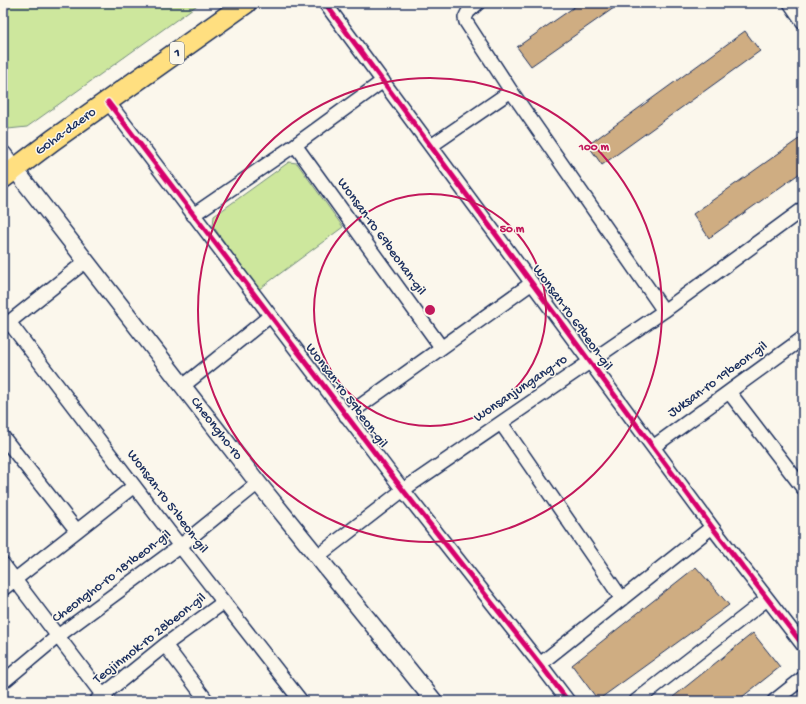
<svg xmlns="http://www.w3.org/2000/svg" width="806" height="704" viewBox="0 0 806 704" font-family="'Gochi Hand',sans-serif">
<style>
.green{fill:#cde79d;stroke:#748b7e}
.building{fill:#cfad82;stroke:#1b2f5e}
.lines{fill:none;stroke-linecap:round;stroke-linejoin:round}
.minor-casing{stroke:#1b2f5e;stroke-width:16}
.tertiary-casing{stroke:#1b2f5e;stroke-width:19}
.primary-casing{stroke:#1b2f5e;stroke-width:23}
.minor{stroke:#fbf7ec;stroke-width:13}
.tertiary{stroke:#fbf7ec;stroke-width:16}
.primary{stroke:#ffdf80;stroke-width:20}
.cycleway-casing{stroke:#fbf7ec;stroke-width:8}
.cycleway{stroke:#d6006c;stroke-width:5}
.ring{fill:none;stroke:#c2185b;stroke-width:2}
.labels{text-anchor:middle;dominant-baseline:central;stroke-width:3;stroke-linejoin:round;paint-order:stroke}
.shield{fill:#fbf7ec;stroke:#5e6b89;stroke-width:1}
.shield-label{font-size:13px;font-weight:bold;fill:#1b2f5e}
.street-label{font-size:14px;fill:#1b2f5e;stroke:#fbf7ec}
.centre{fill:#c2185b;stroke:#fbf7ec;stroke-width:2}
.ring-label{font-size:12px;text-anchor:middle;font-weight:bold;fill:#c2185b;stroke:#fbf7ec;stroke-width:3;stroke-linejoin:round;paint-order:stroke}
</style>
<rect width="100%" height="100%" fill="#fbf7ec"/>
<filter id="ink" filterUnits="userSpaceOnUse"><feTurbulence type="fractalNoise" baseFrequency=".025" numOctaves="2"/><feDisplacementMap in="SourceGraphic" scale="8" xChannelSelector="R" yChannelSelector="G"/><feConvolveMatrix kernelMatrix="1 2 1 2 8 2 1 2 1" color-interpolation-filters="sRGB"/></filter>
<g filter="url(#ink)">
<path class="green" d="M8,3H200L27,127L8,129L3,122V7Z
M289,162L297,163L343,227L258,290L213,226L214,216Z"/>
<path class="building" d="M580,3H621L531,66L517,47Z
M745,31L760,51L602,165L588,145Z
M803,136V171L709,238L693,214Z
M696,567L729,605L598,700L572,665Z
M753,633L780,667L737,701H668Z"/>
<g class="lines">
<defs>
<path id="minor" d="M325,3L712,527L803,645
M478,3L468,12L465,18L466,22L511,91L664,311
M790,3L803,22
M108,102L403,490L540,664L568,701
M295,145L441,347
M431,146L511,91
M193,215L295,145L383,81
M9,322L180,546L301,701
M3,327L86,261
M183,386L270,316
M729,392L803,488
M346,416L532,283
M501,423L622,599
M3,437L77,531
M653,447L803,338
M318,556L403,490L664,311L803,209
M3,564L107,701
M3,589L134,486
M165,645L207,701
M540,664L712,527
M3,682L58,636L180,546L258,483
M97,700L165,645L224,602
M636,701L767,599
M774,701L803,678"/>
<path id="tertiary" d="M3,154L258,483L434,701"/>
<path id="primary" d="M3,178L53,140L246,3"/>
</defs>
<use href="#minor" class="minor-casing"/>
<use href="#tertiary" class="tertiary-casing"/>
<use href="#primary" class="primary-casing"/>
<use href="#minor" class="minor"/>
<use href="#tertiary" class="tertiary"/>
<use href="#primary" class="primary"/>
<defs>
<path id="cycleway" d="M325,3L712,527L803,645
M108,102L403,490L540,664L568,701"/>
</defs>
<use href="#cycleway" class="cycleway-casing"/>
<use href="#cycleway" class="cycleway"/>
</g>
</g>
<g class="ring">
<circle cx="430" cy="310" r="116"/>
<circle cx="430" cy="310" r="232"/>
</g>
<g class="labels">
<rect class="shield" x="170" y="42" width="14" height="22" rx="3"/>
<g class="shield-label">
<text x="177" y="53">1</text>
</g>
<g class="street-label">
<text transform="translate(66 132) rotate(-36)">Goha-daero</text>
<text transform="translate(381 237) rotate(54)">Wonsan-ro 69beonan-gil</text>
<text transform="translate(572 318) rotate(54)">Wonsan-ro 69beon-gil</text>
<text transform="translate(718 380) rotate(-36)">Juksan-ro 19beon-gil</text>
<text transform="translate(521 389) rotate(-34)">Wonsanjungang-ro</text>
<text transform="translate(346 396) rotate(53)">Wonsan-ro 59beon-gil</text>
<text transform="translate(216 429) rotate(52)">Cheongho-ro</text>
<text transform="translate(167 502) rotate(53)">Wonsan-ro 51beon-gil</text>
<text transform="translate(112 577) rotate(-37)">Cheongho-ro 181beon-gil</text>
<text transform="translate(150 639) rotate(-38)">Teojinmok-ro 28beon-gil</text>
</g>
</g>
<circle cx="430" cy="310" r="6" class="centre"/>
<g class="ring-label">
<text x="594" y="150">100 m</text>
<text x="512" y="232">50 m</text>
</g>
<rect width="806" height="704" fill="none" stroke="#fbf7ec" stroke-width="16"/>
<rect x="8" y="8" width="790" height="688" fill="none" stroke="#1b2f5e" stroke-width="1.5" filter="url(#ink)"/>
</svg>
